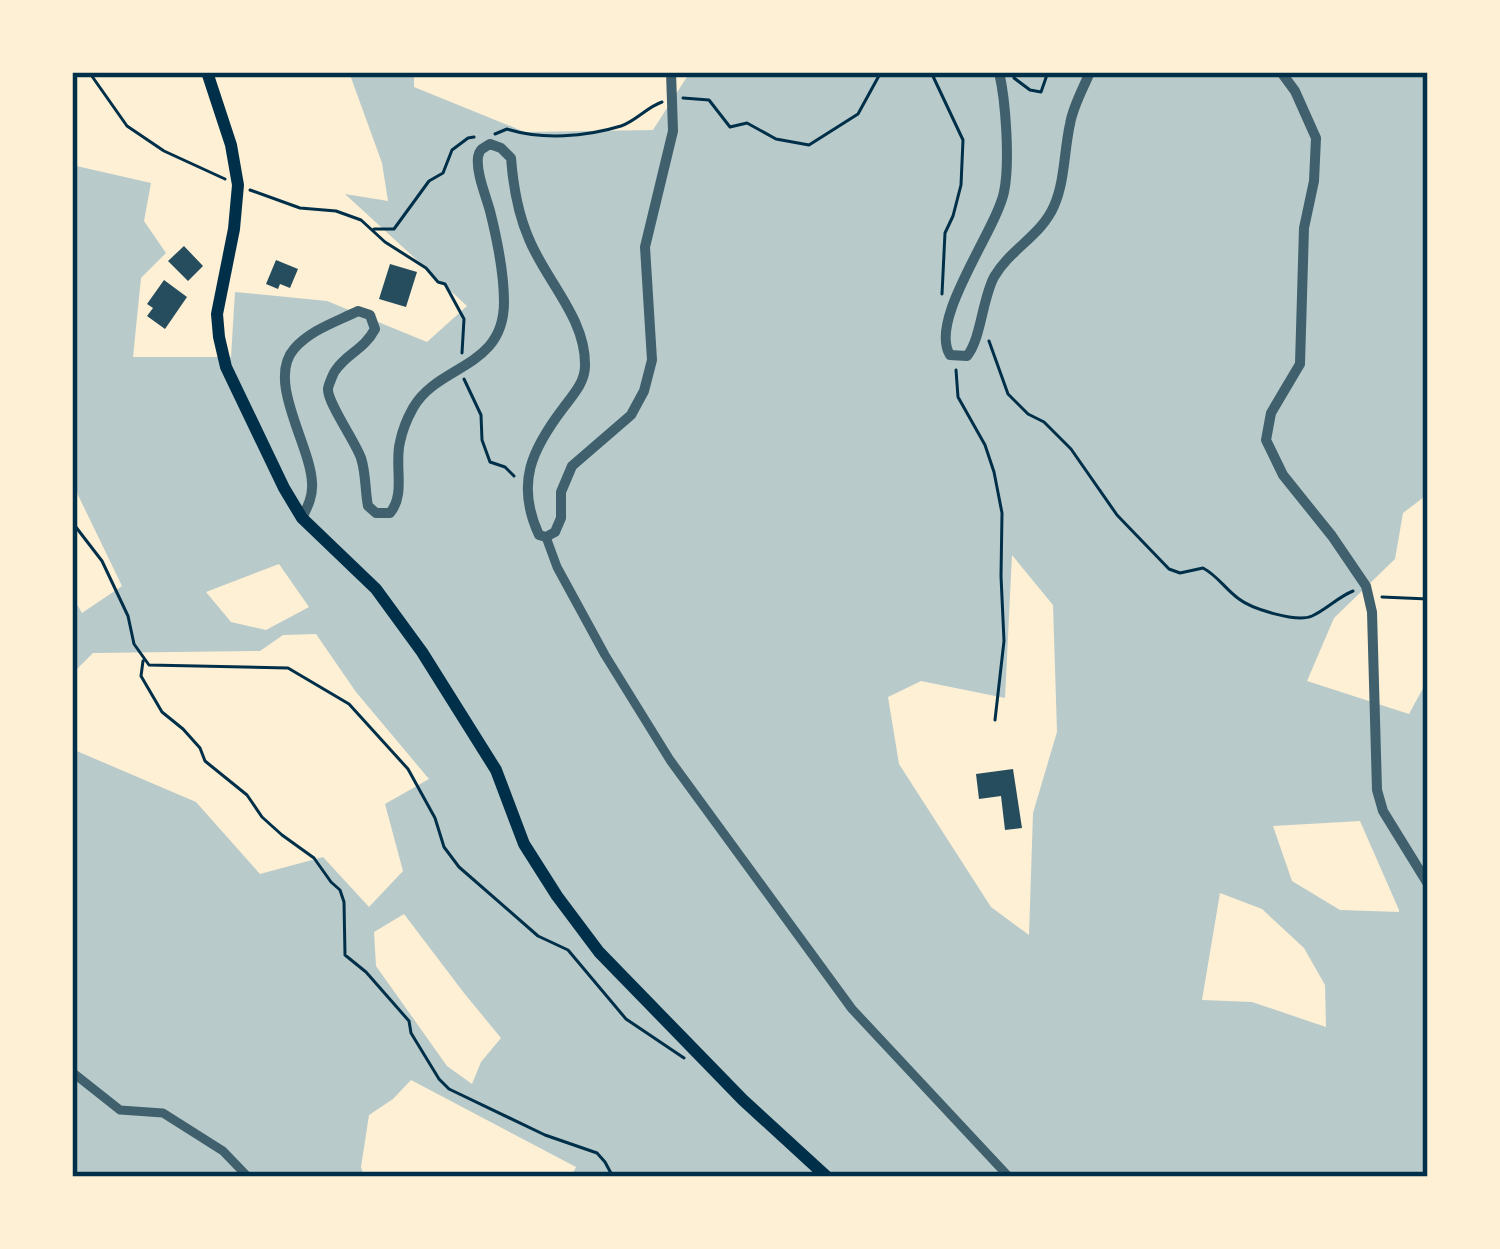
<svg xmlns="http://www.w3.org/2000/svg" width="1500" height="1249" viewBox="0 0 1500 1249" font-family="'Fira Sans',sans-serif">
<style>
.green{fill:#b9caca;fill-rule:evenodd}
.building{fill:#264d5e}
.lines{fill:none;stroke-linecap:round;stroke-linejoin:round}
.path{stroke:#003049;stroke-width:3}
.minor{stroke:#3f606c;stroke-width:9}
.tertiary{stroke:#3f606c;stroke-width:10}
.secondary{stroke:#003049;stroke-width:12}
.neatline{fill:none;stroke:#003049;stroke-width:4.5}
</style>
<rect width="100%" height="100%" fill="#fdf0d5"/>
<path class="green" d="M349,72H414V87L525,132L653,130L690,72H1428V494L1403,513L1395,559L1334,618L1307,681L1409,714L1428,679V1177H571L576,1167L411,1080L393,1099L369,1115L361,1167L364,1177H72V749L196,802L260,874L323,857L369,907L403,871L385,804L429,779L356,692L316,634L283,635L260,651L93,653L72,674V596L82,613L122,586L78,495L72,473V165L151,183L144,221L166,253L141,278L133,357H231L235,292L327,301L427,342L467,306L345,194L388,201L382,163ZM1012,555L1053,605L1057,732L1033,813L1029,935L991,907L899,764L888,697L921,681L1005,698ZM279,564L309,607L266,630L231,622L206,592ZM1360,821L1399,910V912L1340,910L1292,881L1273,826ZM1220,893L1262,909L1304,948L1325,985L1326,1027L1252,1002L1202,1000ZM404,914L464,993L501,1038L481,1062L472,1084L447,1066L376,966L374,932Z"/>
<path class="building" d="M184,246L203,266L188,281L168,261Z
M276,260L298,269L290,288L280,284L278,289L266,284Z
M390,264L417,272L406,307L379,299Z
M164,280L187,297L165,329L147,316L153,308L147,304Z
M1013,769L1022,828L1005,830L1001,796L979,799L976,774Z"/>
<g class="lines">
<path class="path" d="M89,72L127,126L164,151L225,179
M931,72L963,140L961,185L953,216L945,233L942,294
M1426,72L1428,73
M1014,78L1030,90L1041,92L1048,72
M683,98L709,100L730,127L747,123L776,139L809,145L858,114L881,72
M495,134L507,129C542,140 585,137 621,126C636,121 647,107 662,102
M250,190L300,208L336,211L361,220L385,242L426,268L438,282L445,284L464,319L462,353
M374,229H394L429,181L443,173L452,150L468,138L474,137
M989,341L1008,394L1028,414L1044,422L1071,449L1117,515L1169,569L1180,573L1203,568C1218,576 1225,589 1239,599C1252,609 1297,623 1312,616C1327,609 1338,597 1353,591
M956,370L958,397L985,445L994,472L1002,513L1001,576L1004,641L995,720
M464,379L481,415L482,440L490,462L505,467L514,476
M72,522L102,561L128,616L134,644L149,665L288,668L349,704L408,769L435,818L444,847L459,867L538,936L568,950L626,1019L684,1058
M1382,597L1428,599
M143,661L141,676L162,712L183,729L200,748L205,761L247,795L262,817L282,835L314,858L331,882L340,890L344,902L345,955L366,972L409,1021L411,1033L439,1079L449,1089L545,1135L597,1153L605,1162L613,1177"/>
<path class="minor" d="M546,537L557,567L605,655L670,760L852,1009L1009,1177
M72,1072L120,1110L163,1113L223,1151L248,1177"/>
<path class="tertiary" d="M999,72C1006,102 1010,163 1004,192C996,231 928,320 950,355L967,356C981,339 982,300 994,277C1010,249 1041,236 1054,206C1065,181 1064,151 1070,124C1073,106 1083,89 1090,72
M1281,72L1295,91L1316,138L1314,181L1304,228L1300,364L1271,413L1266,440L1283,475L1332,536L1366,586L1372,612L1377,790L1383,811L1428,884
M302,518C308,506 313,496 312,483C311,446 266,381 294,349C310,330 336,322 358,311L370,315L375,329C363,351 348,352 335,371C334,372 328,386 328,389C327,402 355,441 361,458C366,473 365,491 368,506L376,513H390C406,494 394,466 400,442C402,432 408,417 413,408C438,364 504,369 504,302C504,273 497,239 490,211C486,196 476,173 478,157C480,148 482,149 490,144L501,148L511,158C513,184 518,214 529,239C546,281 586,318 585,366C585,382 573,395 564,407C532,449 515,483 539,535L546,537L555,532L561,518V492L572,466L631,415L644,391L652,360L645,247L673,131L671,72"/>
<path class="secondary" d="M207,72L231,145L238,185L234,229L217,314L219,337L226,367L284,488L302,518L376,589L422,652L496,770L524,844L557,896L599,952L743,1100L827,1177"/>
</g>
<rect width="1500" height="1249" fill="none" stroke="#fdf0d5" stroke-width="150"/>
<rect x="75" y="75" width="1350" height="1099" class="neatline"/>
</svg>
